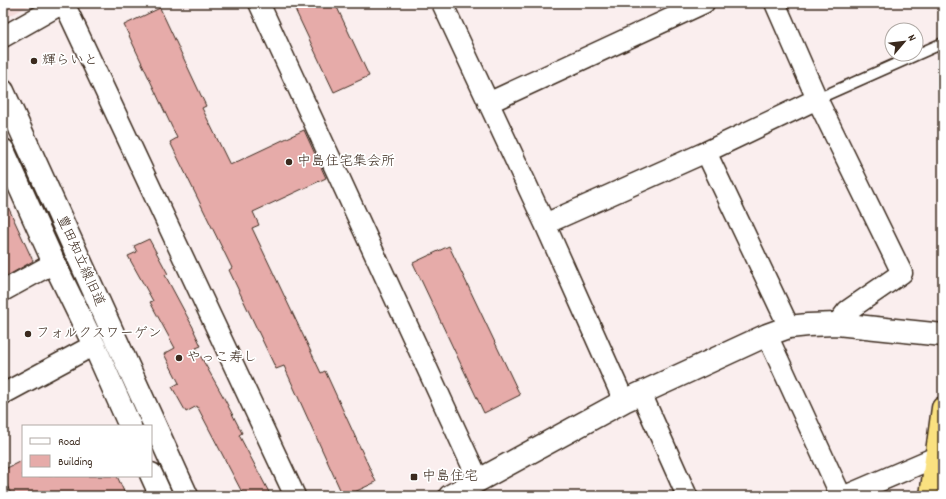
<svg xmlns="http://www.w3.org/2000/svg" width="946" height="499" viewBox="0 0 946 499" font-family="Dekko,'Klee One',sans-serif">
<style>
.built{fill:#f4dad9}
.building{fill:#e6aba9;stroke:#3b2a1e}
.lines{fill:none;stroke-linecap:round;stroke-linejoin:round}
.service-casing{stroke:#3b2a1e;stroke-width:13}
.minor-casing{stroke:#3b2a1e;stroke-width:23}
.tertiary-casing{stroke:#3b2a1e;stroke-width:25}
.trunk-casing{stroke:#3b2a1e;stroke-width:25}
.service{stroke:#fff;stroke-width:10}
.minor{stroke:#fff;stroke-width:20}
.tertiary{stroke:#fff;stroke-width:22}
.trunk{stroke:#fae180;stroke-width:22}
.poi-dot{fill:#3b2a1e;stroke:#fff;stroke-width:1.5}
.labels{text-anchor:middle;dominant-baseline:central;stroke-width:3.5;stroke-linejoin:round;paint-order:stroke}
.poi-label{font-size:14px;fill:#3b2a1e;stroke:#fff;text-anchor:start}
.street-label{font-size:14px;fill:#3b2a1e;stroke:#fff}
</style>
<rect width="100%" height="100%" fill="#faeeee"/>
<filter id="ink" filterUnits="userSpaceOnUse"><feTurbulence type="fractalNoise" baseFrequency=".025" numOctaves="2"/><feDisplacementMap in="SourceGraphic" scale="8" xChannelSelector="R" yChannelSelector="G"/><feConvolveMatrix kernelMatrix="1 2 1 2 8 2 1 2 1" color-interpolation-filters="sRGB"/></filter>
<g filter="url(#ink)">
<path class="built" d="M3,3H35L3,19Z"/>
<path class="building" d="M292,3H335L369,76L334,92Z
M160,8L206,106L202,108L230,165L304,130L326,178L253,212L259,225L252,228L321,373L325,371L376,482L346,496H343L284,366L276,369L229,270L232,268L170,142L177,138L124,25Z
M3,196L33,261L7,276L3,267Z
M149,239L168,274L165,275L195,331H194L201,346L196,348L224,398L242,433L239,435L271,496H244L197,406L186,412L172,387L179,383L164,354L175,348L150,302L153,301L128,256L137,252L134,246Z
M449,246L520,395L484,413L413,263Z
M23,460V476H117L126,496H12L3,477V470Z"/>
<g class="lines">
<defs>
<path id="service" d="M817,99L943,43"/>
<path id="minor" d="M64,3L295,496
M259,3L479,481
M442,3L545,224L624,401
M775,3L817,99L902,273L847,311L837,324
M3,37L63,3
M488,103L704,3
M706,152L789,327
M545,224L706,152L817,99
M3,291L54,263
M767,335L841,496
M641,393L687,496
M3,394L94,345
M845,496L936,457"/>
<path id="tertiary" d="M3,91L187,496
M3,150L54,263L94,345L130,426
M151,474L161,496
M450,496L624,401L767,335L789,327L808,325L837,324L943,335"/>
<path id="trunk" d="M931,496L943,408"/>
</defs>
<use href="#service" class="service-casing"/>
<use href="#minor" class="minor-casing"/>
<use href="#tertiary" class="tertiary-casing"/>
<use href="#trunk" class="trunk-casing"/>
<use href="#service" class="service"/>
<use href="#minor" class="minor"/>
<use href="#tertiary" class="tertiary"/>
<use href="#trunk" class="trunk"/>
</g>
</g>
<g class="poi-dot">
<circle cx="34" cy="61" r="4"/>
<circle cx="289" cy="162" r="4"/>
<circle cx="28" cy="334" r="4"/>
<circle cx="179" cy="358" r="4"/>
<rect x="410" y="473" width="8" height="8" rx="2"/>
</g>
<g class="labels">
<g class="poi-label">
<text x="42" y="61">輝らいと</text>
<text x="297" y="162">中島住宅集会所</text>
<text x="36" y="334">フォルクスワーゲン</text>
<text x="187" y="358">やっこ寿し</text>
<text x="422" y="477">中島住宅</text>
</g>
<g class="street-label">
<text transform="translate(80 261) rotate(66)">豊田知立線旧道</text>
</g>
</g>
<rect width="946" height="499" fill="none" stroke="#fff" stroke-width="16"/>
<rect x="8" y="8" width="930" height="483" fill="none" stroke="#3b2a1e" stroke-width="1.5" filter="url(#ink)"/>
<rect x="22" y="425" width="130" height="52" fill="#ffffff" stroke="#b1aaa5"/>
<rect x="30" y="438" width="20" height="6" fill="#ffffff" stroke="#b1aaa5"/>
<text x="58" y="445" font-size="12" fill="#3b2a1e">Road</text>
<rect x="30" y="455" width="20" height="12" fill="#e6aba9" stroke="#b1aaa5"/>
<text x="58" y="465" font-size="12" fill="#3b2a1e">Building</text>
<g transform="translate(904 42) rotate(62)"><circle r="19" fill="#ffffff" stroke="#b1aaa5"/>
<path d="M0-3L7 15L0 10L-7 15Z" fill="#3b2a1e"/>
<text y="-6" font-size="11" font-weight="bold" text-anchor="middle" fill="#3b2a1e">N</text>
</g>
</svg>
